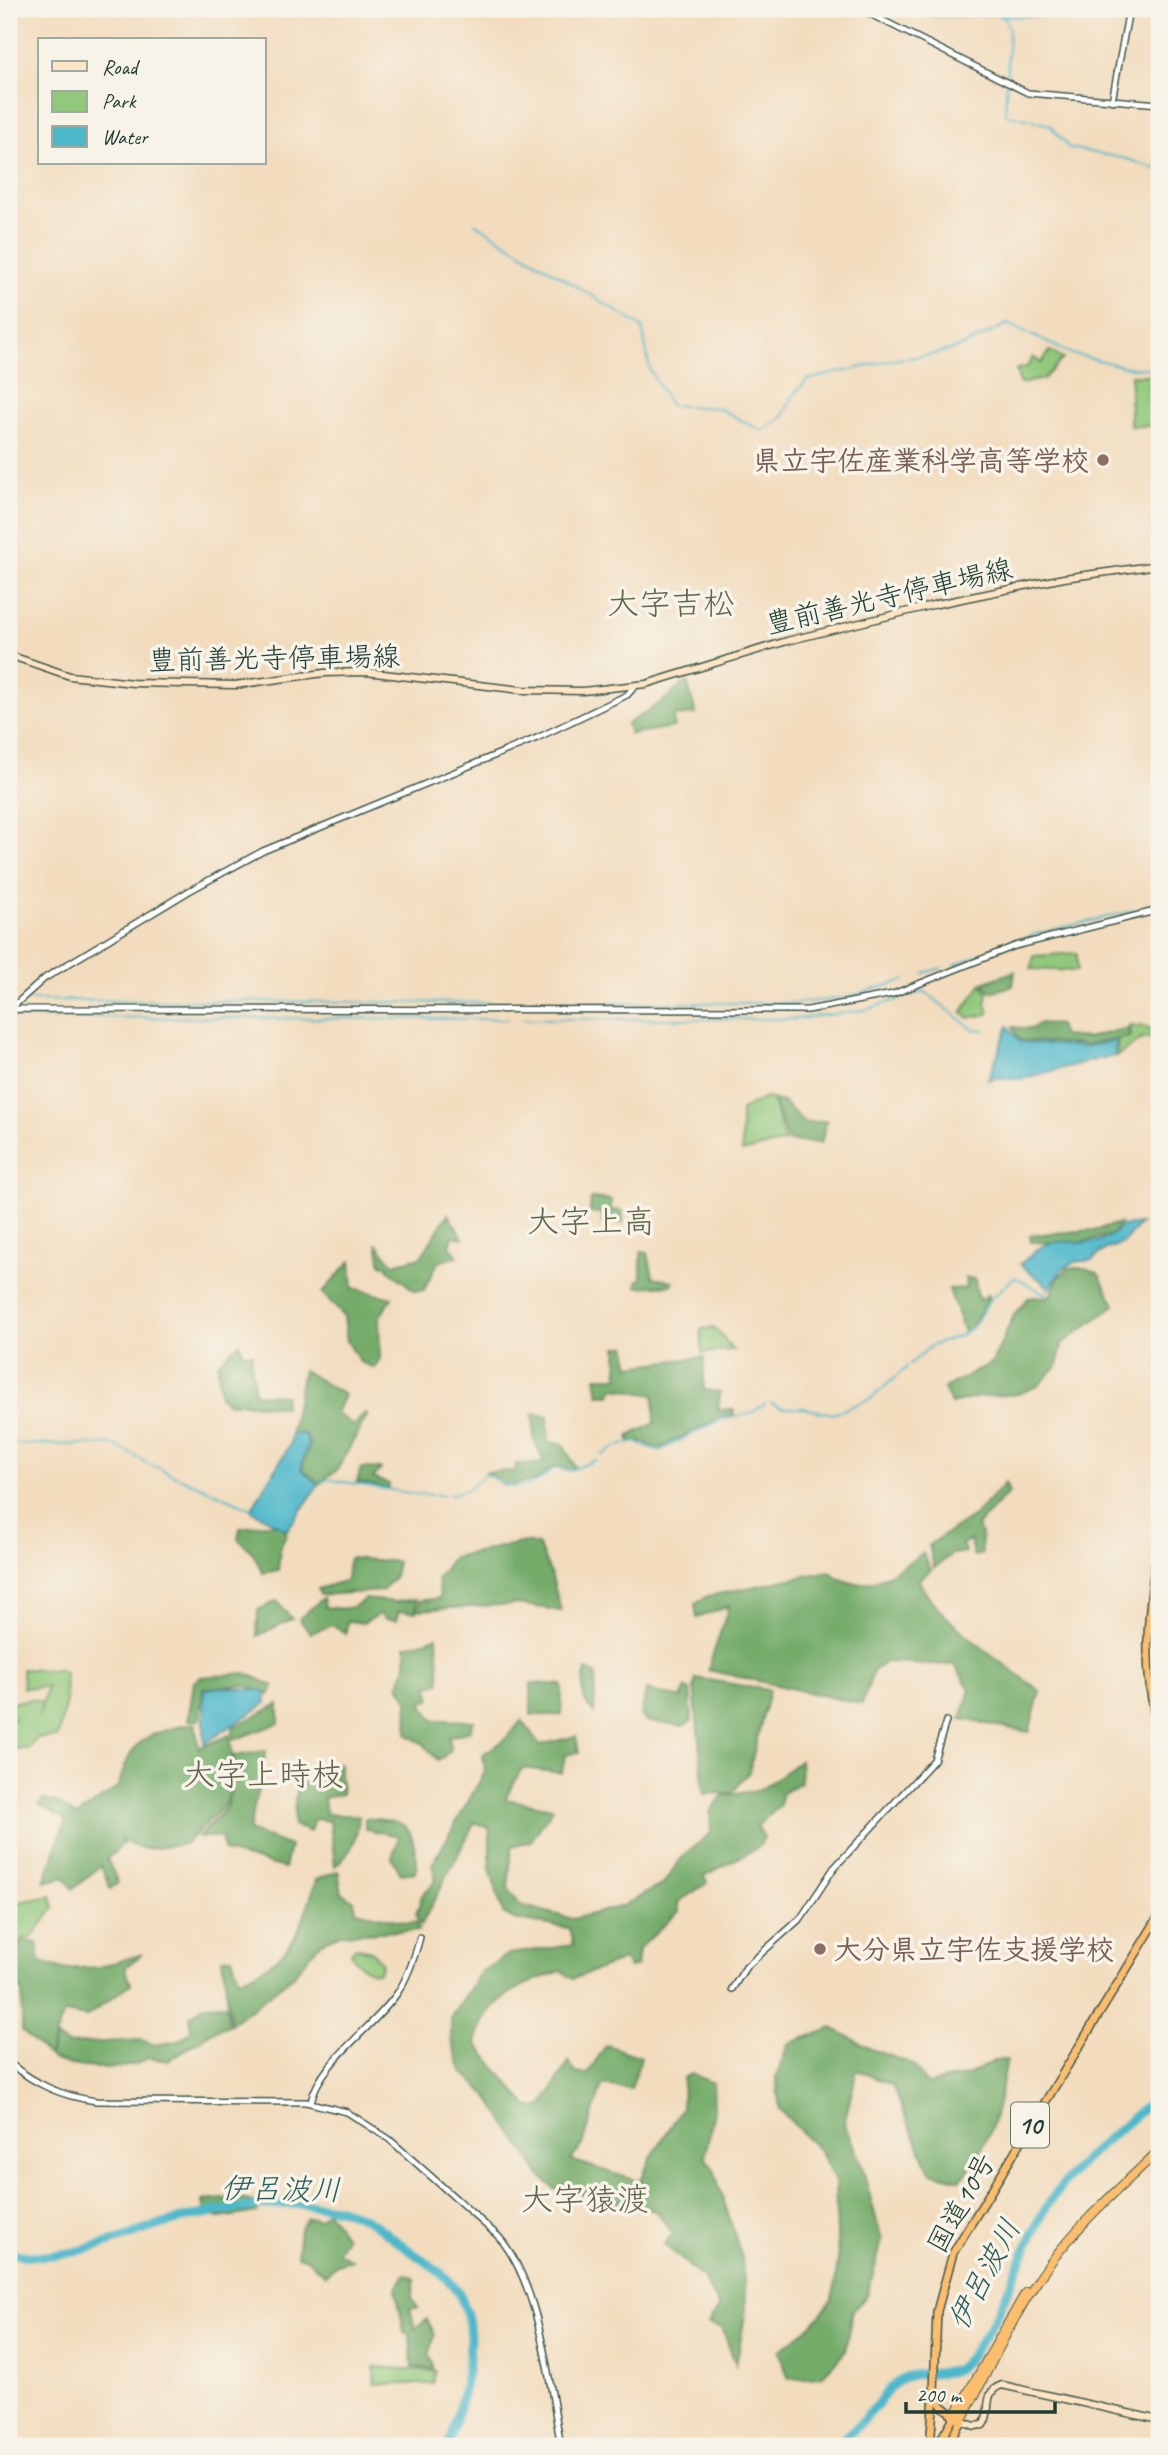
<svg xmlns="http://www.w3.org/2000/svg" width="1168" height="2455" viewBox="0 0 1168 2455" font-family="Caveat,'Klee One',sans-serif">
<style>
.green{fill:#92c87b;stroke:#588258;stroke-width:2}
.forest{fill:#75ac6b;stroke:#4a7450;stroke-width:2}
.water{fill:#4eb8cb;stroke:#367a80;stroke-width:2}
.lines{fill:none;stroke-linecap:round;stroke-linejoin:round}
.stream{stroke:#4eb8cb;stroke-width:2}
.river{stroke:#4eb8cb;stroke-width:9}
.tertiary-casing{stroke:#3f5549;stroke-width:8}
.secondary-casing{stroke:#3f5549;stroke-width:9}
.trunk-casing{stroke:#3f5549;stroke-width:10}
.motorway-casing{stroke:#3f5549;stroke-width:10}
.tertiary{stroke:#fff;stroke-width:5}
.secondary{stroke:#fde5c5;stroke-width:6}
.trunk{stroke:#fbbd6e;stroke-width:7}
.motorway{stroke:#fbbd6e;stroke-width:8}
.education-dot{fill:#8d6e63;stroke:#f7f3e8;stroke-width:2.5}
.labels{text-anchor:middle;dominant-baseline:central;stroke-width:7;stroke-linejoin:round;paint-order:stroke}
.shield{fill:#f7f3e8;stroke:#60746a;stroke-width:2}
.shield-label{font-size:26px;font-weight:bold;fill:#1f3d34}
.education-label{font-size:28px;font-weight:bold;fill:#785e54;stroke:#f7f3e8;text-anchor:end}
.street-label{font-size:28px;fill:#1f3d34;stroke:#f7f3e8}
.water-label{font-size:30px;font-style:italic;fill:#2b5c5a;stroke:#f7f3e8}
.quarter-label{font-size:32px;fill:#63654a;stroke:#f7f3e8}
</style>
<rect width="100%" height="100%" fill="#f7f3e8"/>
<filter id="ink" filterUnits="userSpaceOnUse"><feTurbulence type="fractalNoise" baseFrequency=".0143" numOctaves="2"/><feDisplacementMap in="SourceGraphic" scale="14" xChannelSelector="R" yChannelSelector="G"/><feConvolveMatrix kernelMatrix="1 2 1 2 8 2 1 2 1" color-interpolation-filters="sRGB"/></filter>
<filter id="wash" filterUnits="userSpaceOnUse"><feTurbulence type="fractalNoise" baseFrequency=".00686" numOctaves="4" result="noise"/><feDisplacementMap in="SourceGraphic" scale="28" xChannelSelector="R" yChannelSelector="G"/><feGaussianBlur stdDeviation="1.57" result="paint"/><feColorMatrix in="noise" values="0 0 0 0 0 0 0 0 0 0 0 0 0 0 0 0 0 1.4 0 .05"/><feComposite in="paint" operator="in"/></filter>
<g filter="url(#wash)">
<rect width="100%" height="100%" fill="#f2dcbd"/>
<path class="green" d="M1050,351L1063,359L1043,379L1020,384L1016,369L1027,367L1033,357L1041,363Z
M1131,375H1156L1158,426H1130Z
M1077,953V971L1031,969L1034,956Z
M981,984L988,994L986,1003L989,1014L969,1018L962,1013Z
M1129,1025L1144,1026L1156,1031V1039H1142L1117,1056L1118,1039L1130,1036Z
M765,1098L772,1099L785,1142L742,1152L741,1110Z
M715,1328L733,1350L702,1353L701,1329Z
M22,1669L61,1670L65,1673L66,1702L58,1737L37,1738L29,1749L9,1748V1718L14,1720L9,1703L32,1699L42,1702L39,1716L47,1687L23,1688Z
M51,1896L54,1908L31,1938L24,1937L20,1944L9,1936V1904Z
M356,1947L371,1951L382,1963L379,1972C368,1974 354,1962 351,1952Z
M374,2367L436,2371L433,2384H375Z"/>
<path class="forest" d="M687,681L696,714L674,716V727L630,734L627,724L662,702Z
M1015,971L1013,986L990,992L983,983Z
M1040,1023L1059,1025L1063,1036L1086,1038L1128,1028L1130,1037L1085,1045L1020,1040L1013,1027L1031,1029Z
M773,1100L783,1102L805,1123L827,1121L821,1143L788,1141Z
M591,1198L611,1200V1210L622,1211L623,1223H602V1213L590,1212Z
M448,1214L463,1238L453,1236L450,1246L458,1256L438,1262L424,1290L415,1291L388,1269V1266L381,1264L377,1243L393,1264L421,1257Z
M1120,1223L1112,1235L1078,1243L1031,1242L1030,1235L1094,1230Z
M641,1252L648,1253L653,1277L673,1281L672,1285L637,1287V1281L641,1280Z
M351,1261L353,1288L392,1298L379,1318L380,1358L375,1368L360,1362L347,1341L344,1316L322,1293Z
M1068,1268H1086L1098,1273L1115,1305L1062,1344L1057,1366L1038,1386L1018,1394L979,1397L951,1404L944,1388L992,1363L1015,1313L1028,1298L1050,1296L1058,1278Z
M965,1278L975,1279L978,1299H984L987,1294L989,1299L972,1326L964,1333L949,1289L966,1288Z
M239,1343L244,1353H253L251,1361L255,1394L285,1395L284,1407L227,1402L220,1396L218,1363Z
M626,1346L630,1366L704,1357V1390L720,1392L718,1410L733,1409L734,1415L719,1418L657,1450L644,1442H630L629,1436L655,1423L654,1395L614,1388L610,1395H599L596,1377H618L617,1347Z
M303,1370L344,1395L336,1413L354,1426L365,1413L367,1416L337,1470L319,1483L302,1469L309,1444L306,1434L291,1433Z
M533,1413L548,1416V1442L563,1444L575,1467L569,1471L555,1466L536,1481L505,1486L486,1472L515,1471L516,1464L544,1463L534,1439Z
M361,1468L381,1469L373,1478L389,1484V1489L357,1482Z
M1005,1483L1009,1492L977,1525L981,1534L982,1554L973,1556L970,1540L962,1544L965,1552L952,1554L934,1568L929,1545L975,1515Z
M264,1524H282L287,1534L280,1546L278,1570L263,1573L252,1552L238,1539L240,1528Z
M525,1542L538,1545L551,1574L561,1611L518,1604L418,1610L419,1601L440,1598L437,1579L453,1557Z
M923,1553L931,1570L919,1580C931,1615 1009,1667 1040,1691L1029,1732L961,1719L970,1689L955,1665L887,1662L874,1670L862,1704L708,1670L729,1606L697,1618L695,1603L708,1596L829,1571C862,1600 892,1572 923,1553Z
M349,1558L397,1562L394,1577L382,1591L320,1595L318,1589L347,1580Z
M323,1598L325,1607C339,1609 354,1611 364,1599L395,1602L416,1599V1612L398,1611L397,1620L386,1619L380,1614L363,1623L347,1621L346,1633L333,1625L310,1633L299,1619Z
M277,1601L292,1619L257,1636L258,1610Z
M437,1637L440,1682L428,1687L431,1699L422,1703L433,1720L474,1721L470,1731L449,1737L451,1750L438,1761L424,1744L407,1735L408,1700L399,1686L406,1665V1646Z
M586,1670L596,1674L594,1713C580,1701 581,1686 586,1670Z
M245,1673L274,1686L269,1695L246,1685L203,1688L200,1720H188L194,1682L201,1677Z
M696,1678L769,1690L749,1772L732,1793L704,1794L694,1687Z
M531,1683L562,1685L561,1715H531Z
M686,1688L690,1690L692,1721L682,1726L645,1721L641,1716L646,1690L681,1698Z
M279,1704V1723L233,1740V1727Z
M522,1720L540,1745L576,1736L579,1752L565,1755L562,1773L522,1768L505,1799L553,1808L531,1841L512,1846L508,1888L520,1905L573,1919L623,1906L663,1884L683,1856L711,1833L710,1812L722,1796L760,1790L800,1761L801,1782L781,1794L780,1805L757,1826L764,1837L759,1847L704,1876L707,1883L678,1902L679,1911L639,1949L637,1966L630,1968L624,1960L573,1979L562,1971C524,1982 482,2001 476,2044L527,2106L536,2108L543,2105L569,2061L575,2073L588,2074L606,2045L641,2057L631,2089L602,2085L583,2145L571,2160L640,2182L650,2159L682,2109L683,2078L691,2074L713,2083L714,2111L705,2157L714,2170L742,2258L746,2310L736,2365L722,2328L708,2324L719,2308L704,2279L664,2244L673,2234L657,2212L622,2199L613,2206L587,2200L570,2182L556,2190L540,2175L486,2094L462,2071L451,2040V2017L481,1972L509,1954L573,1945L569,1928L516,1920L503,1913L490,1868V1829L475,1822L421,1925L416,1915L422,1895L436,1881L432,1865L485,1772L483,1754L506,1739Z
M195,1723L199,1748L230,1735L234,1772V1756L266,1751L249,1831L290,1846L285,1868L225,1852L221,1837H198L226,1808L234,1779L225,1805L185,1844L145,1849L119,1840L123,1844L107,1859L118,1883L110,1889L101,1866L73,1889L64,1877L44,1882L66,1820L39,1804L43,1800L56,1802L77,1816L119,1786C131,1736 148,1734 195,1723Z
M334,1763H339L342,1794L324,1798L326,1814L359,1816C357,1839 353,1852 335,1866L330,1821L314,1819L310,1832L293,1825L297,1782L333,1783Z
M365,1818C395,1822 410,1817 415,1850C417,1859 418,1864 415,1872L401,1874L392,1858L399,1836L365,1829Z
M338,1871L342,1893L354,1901L356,1911L406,1922H417L419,1930L341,1934L321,1942L293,1976L231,2024L222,1958L232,1957L239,1979C292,1961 301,1930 316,1880Z
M9,1938L20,1946L24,1940L39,1944L38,1961L63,1969L99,1967L143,1954L125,1967L131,1984L86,2017L64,2013L48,2056L22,2031V1992L9,1972Z
M226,2004L229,2025L213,2031L168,2061L148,2058C129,2073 69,2070 49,2057L56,2038L67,2044L142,2040L155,2045L179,2041L191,2031L190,2016L205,2005Z
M832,2028L871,2049L913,2064L927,2084L968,2075L996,2060H1007C997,2110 994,2141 960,2180L930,2172L892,2085L857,2070L844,2124L862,2166L882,2241L867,2296L852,2311L845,2352L821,2377L789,2379L779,2351L812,2325L833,2299L838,2260L835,2182L821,2152L780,2110L776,2078L788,2044Z
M235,2198L258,2203L257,2212L220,2218L205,2214L203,2201Z
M327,2211L346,2238L337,2252L352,2260L337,2264L325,2275L307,2259L297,2256L300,2228L307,2218L320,2219Z
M405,2274L415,2279L412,2299L418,2308H410L415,2329L427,2319L435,2335L429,2355L434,2369L412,2367L410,2334L404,2332L396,2289Z"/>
<path class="water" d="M1008,1026L1020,1042L1085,1047L1116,1041L1115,1056C1084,1061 1055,1071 1025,1078C1012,1081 1001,1074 988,1080Z
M1140,1224L1122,1244L1106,1249L1092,1260L1075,1262L1063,1268L1050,1288L1020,1264C1028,1259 1038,1247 1047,1244C1071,1236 1099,1254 1121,1226Z
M291,1434H305L308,1444L301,1469L319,1485L287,1530L251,1510L290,1445Z
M226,1687L266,1691V1703L204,1744V1689Z"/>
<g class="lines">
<path class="stream" d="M923,9L927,14L936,17L995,14L1005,18L1009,28L1005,114L1050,125L1069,148L1127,159L1159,170
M1003,16L1159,17
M475,223L642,327L650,370L670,405L718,408L762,431L782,417L795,393L807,380L892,360L930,355L961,347L1008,324L1072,354L1131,368H1159
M954,965L1039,933L1159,905
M924,973L942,968
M24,1000L510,1003
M522,1003H798L845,998L905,980
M9,1017L509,1019
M522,1019H798L865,1010L924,991L973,1029L984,1030
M910,1364L931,1346L961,1335L973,1327L990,1299L1015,1277L1045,1294L1049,1287
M771,1403L782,1408H803L833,1414L872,1398L907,1367
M9,1444L115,1445L149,1464L252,1509
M602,1455L614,1447L635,1442L659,1451L720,1420L751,1413L765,1404
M319,1485L327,1479L415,1494L444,1495
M449,1495L468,1489L486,1474C502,1485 518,1493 538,1481C544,1478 548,1472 555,1468L569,1471L596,1460"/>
<path class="river" d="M9,2253C57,2263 103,2245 148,2229C200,2211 293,2195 346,2211C370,2218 390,2236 409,2250C423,2260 440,2270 451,2283C489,2326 460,2398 449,2446
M835,2446C847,2436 860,2425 870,2413C880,2402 889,2385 903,2378C919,2370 948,2377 959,2367C997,2335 1020,2253 1046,2208C1073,2163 1121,2129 1159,2095"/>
</g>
</g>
<g filter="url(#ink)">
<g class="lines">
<defs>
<path id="tertiary" d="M860,9L1028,93L1159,104
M1112,101L1129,9
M9,1009L808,1010L893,994L1015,946L1159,910
M9,1010L45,978L189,891L263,851L537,738L627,695L636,685
M732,1989L746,1967L801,1918L834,1868L934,1760L946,1721
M9,2063C37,2085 61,2096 96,2101L306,2102L347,2112L389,2139L498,2236C540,2283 549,2384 561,2446
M311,2102C319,2062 375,2027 398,1992C409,1975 415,1956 420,1937"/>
<path id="secondary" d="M9,655L70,676L133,683L235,685L324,673L366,672L522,690L583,691L646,684L787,641L937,604L1064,578L1159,565
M961,2421L975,2426L983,2425C993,2412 981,2392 1002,2385L1159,2420"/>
<path id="trunk" d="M1159,1538C1149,1604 1140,1666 1159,1732
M930,2446L934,2395
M937,2446L954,2417
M947,2446L961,2421L942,2406L934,2392L937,2311L953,2253L1159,1916"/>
<path id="motorway" d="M954,2417L1026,2292
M961,2421C991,2367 1016,2307 1054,2258C1084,2218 1124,2185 1159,2150"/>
</defs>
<use href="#tertiary" class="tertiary-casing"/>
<use href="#secondary" class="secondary-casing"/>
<use href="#trunk" class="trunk-casing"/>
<use href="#motorway" class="motorway-casing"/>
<use href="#tertiary" class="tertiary"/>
<use href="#secondary" class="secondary"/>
<use href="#trunk" class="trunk"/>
<use href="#motorway" class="motorway"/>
</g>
</g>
<g class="education-dot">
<circle cx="1103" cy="460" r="7"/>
<circle cx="820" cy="1949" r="7"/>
</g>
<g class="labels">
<rect class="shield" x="1011" y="2102.5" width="38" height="45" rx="5"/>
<g class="shield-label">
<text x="1030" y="2125">10</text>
</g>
<g class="education-label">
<text x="1089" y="460">県立宇佐産業科学高等学校</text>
<text x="834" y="1949" text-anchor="start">大分県立宇佐支援学校</text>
</g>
<g class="street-label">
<text transform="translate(889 596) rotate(-13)">豊前善光寺停車場線</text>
<text transform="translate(274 658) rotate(-1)">豊前善光寺停車場線</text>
<text transform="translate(961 2203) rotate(-61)">国道10号</text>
</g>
<g class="water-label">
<text transform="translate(281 2189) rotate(1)">伊呂波川</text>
<text transform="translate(984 2274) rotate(-62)">伊呂波川</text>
</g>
<g class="quarter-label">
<text x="671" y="603">大字吉松</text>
<text x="591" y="1221">大字上高</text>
<text x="263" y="1774">大字上時枝</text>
<text x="585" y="2199">大字猿渡</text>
</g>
</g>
<rect width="1168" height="2455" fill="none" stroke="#f7f3e8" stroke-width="35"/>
<rect x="38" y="38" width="228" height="126" fill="#f7f3e8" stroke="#a1aaa0" stroke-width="2"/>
<rect x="52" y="61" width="35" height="10" fill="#fde5c5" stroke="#a1aaa0" stroke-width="2"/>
<text x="102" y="74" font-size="21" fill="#1f3d34">Road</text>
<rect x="52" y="91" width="35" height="21" fill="#92c87b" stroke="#a1aaa0" stroke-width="2"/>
<text x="102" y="108" font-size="21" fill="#1f3d34">Park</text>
<rect x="52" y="126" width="35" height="21" fill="#4eb8cb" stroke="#a1aaa0" stroke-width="2"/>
<text x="102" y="144" font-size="21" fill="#1f3d34">Water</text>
<path d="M906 2402v10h149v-10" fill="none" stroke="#1f3d34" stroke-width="3.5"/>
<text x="916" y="2402" font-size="21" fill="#1f3d34" stroke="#f7f3e8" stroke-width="5" paint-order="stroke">200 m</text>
</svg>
